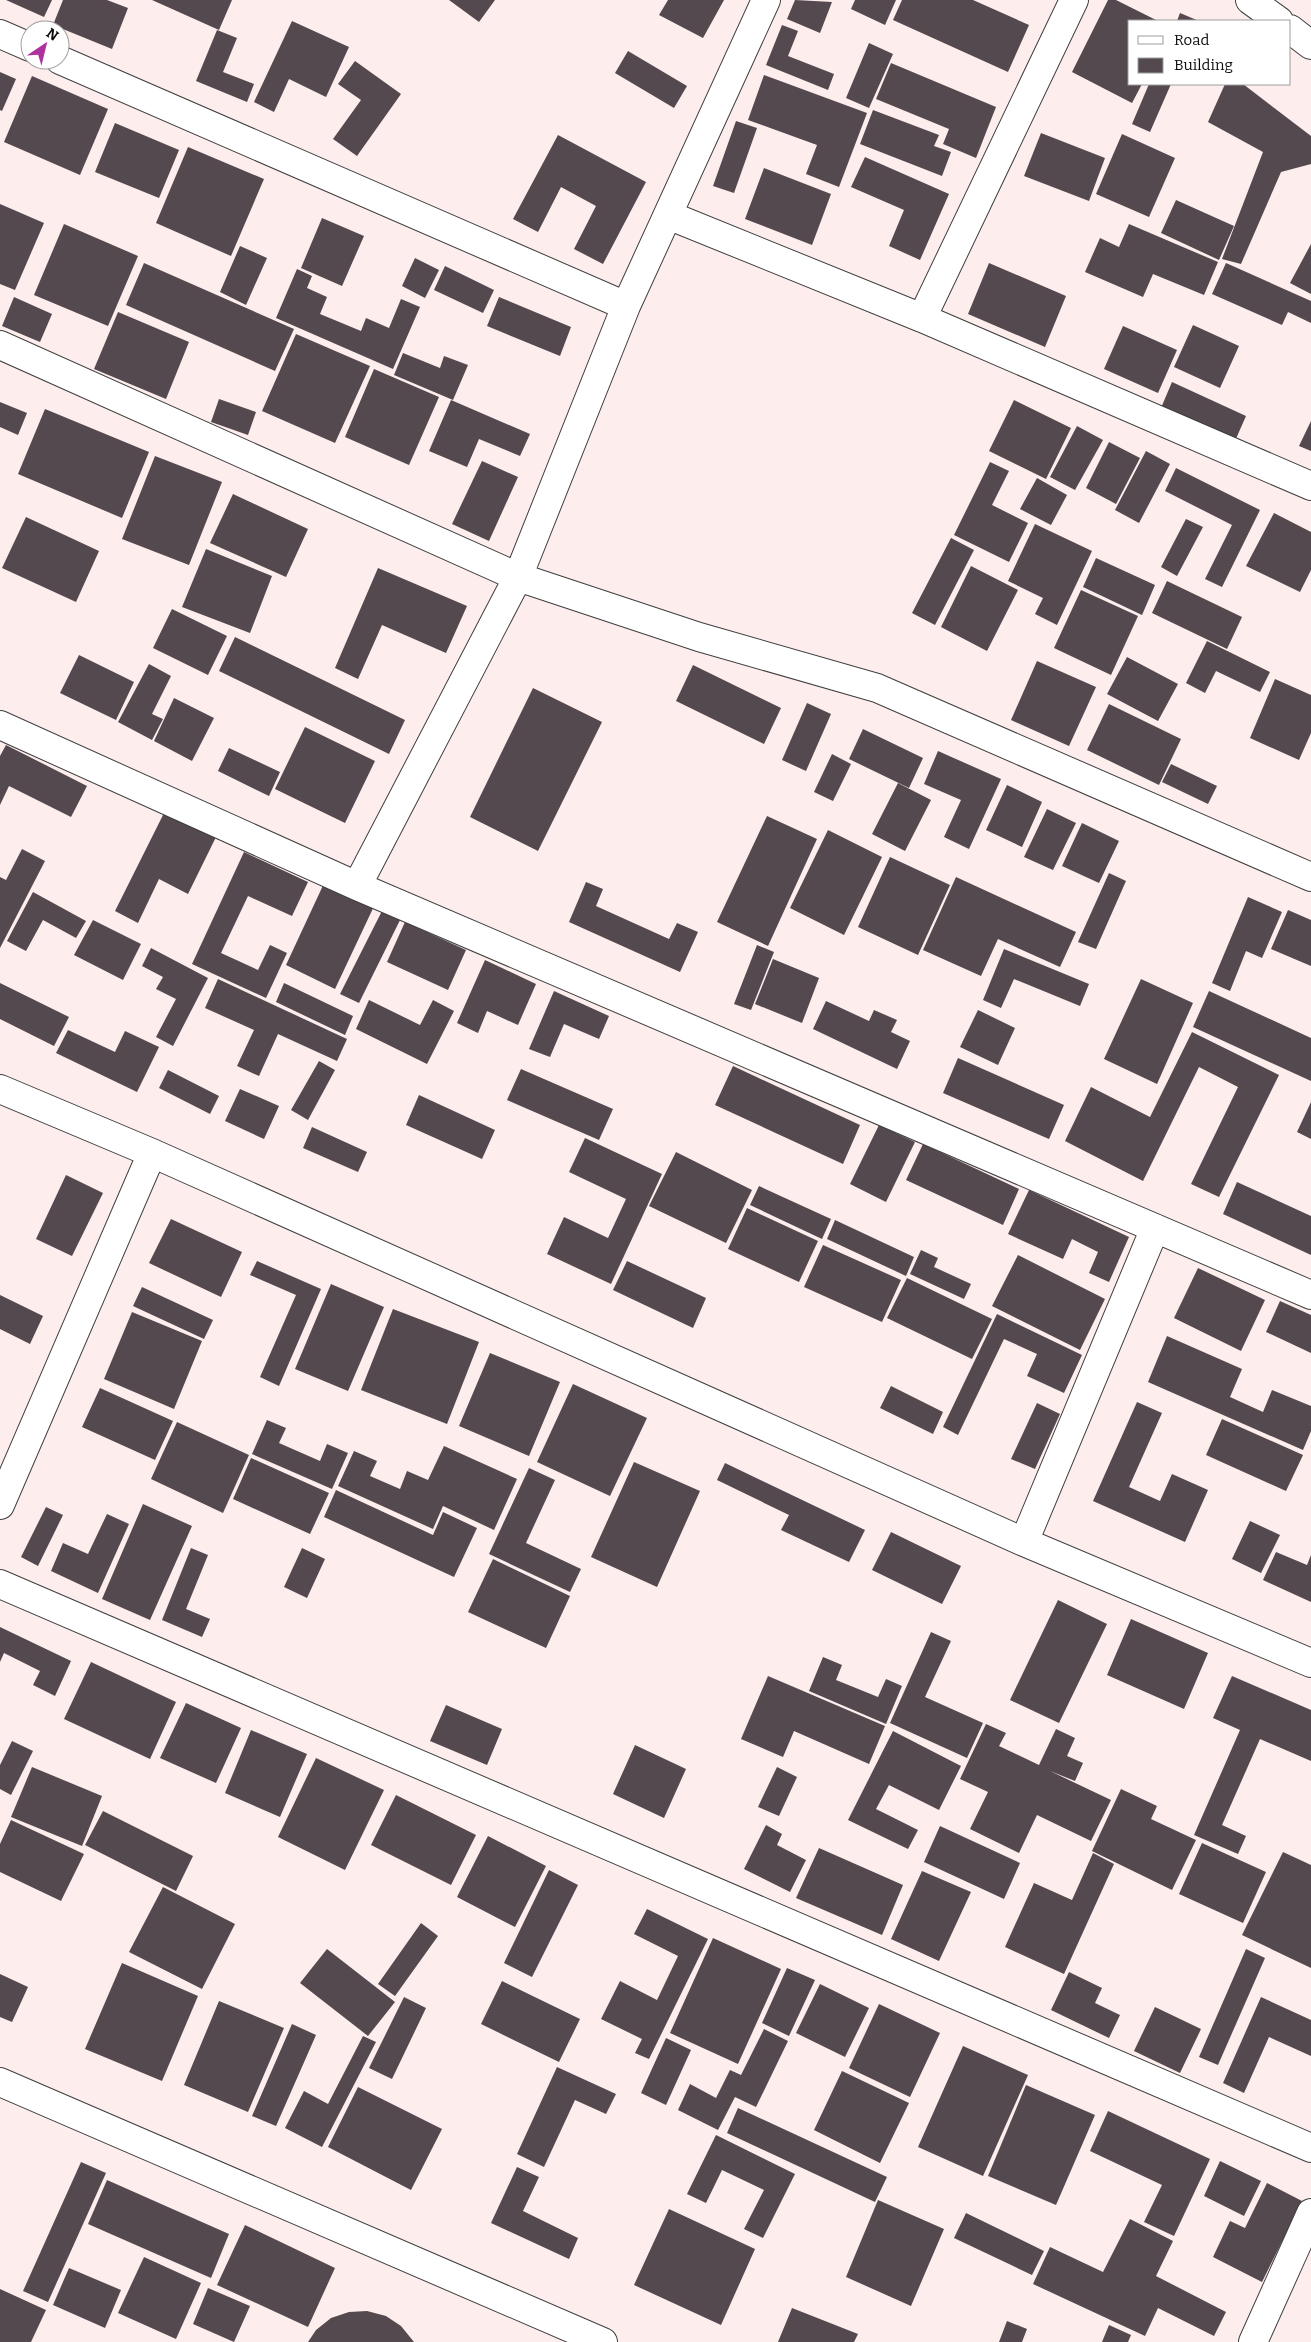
<svg xmlns="http://www.w3.org/2000/svg" width="1311" height="2342" viewBox="0 0 1311 2342" font-family="Bitter,serif">
<style>
.building{fill:#53494e}
.lines{fill:none;stroke-linecap:round;stroke-linejoin:round}
.minor-casing{stroke:#3f3f3f;stroke-width:30}
.minor{stroke:#fff;stroke-width:28}
</style>
<rect width="100%" height="100%" fill="#fdeded"/>
<path class="building" d="M6,0H52L44,17Z
M63,0H107L128,8L112,49L53,25Z
M152,0H232L219,30Z
M449,0H495L479,22Z
M668,0H724L703,38L659,15Z
M795,0L832,2L820,33L787,19Z
M855,0H896L885,25L851,9Z
M902,0H973L1029,25L1008,72L893,20Z
M1108,0H1116L1158,21H1130V84H1142L1132,103L1072,72Z
M1180,13L1199,21H1177Z
M292,21L349,47L326,97L289,79L274,112L254,102Z
M782,25L798,31L788,56L834,74L828,90L766,65Z
M217,30L237,38L223,72L254,84L247,102L196,81Z
M869,43L893,54L869,108L846,98Z
M628,51L687,86L674,108L615,73Z
M355,61L401,94L357,156L333,139L361,100L338,84Z
M891,63L996,107L976,158L943,144L949,129L876,99Z
M0,72L16,79L2,111L0,110Z
M764,75L867,113L839,187L806,174L817,145L748,120Z
M32,76L108,109L80,175L4,142Z
M1149,84H1171L1150,132L1132,124Z
M1225,84H1243L1311,136V164L1281,172L1241,264L1222,259L1263,152L1208,122Z
M873,110L939,135L934,146L951,152L942,176L860,144Z
M736,121L757,128L734,193L713,186Z
M115,123L179,150L159,198L95,172Z
M1041,133L1105,158L1089,201L1024,176Z
M1122,134L1175,158L1149,217L1096,194Z
M558,135L646,182L603,264L574,249L596,206L561,187L538,232L513,219Z
M188,147L264,179L231,256L156,223Z
M865,157L949,194L920,260L889,246L904,210L851,187Z
M764,168L831,194L812,245L745,219Z
M1176,200L1234,226L1219,260L1161,233Z
M0,204L44,223L15,290L0,284Z
M322,218L364,236L342,286L301,268Z
M64,224L138,256L108,326L34,295Z
M1129,224L1218,262L1204,295L1153,274L1143,297L1085,272L1100,238L1119,247Z
M1311,244V294L1290,283Z
M240,246L267,258L246,305L220,292Z
M415,258L439,270L425,298L402,286Z
M144,263L294,329L275,371L126,305Z
M989,263L1066,296L1045,347L968,314Z
M1226,263L1311,301V323L1288,312L1282,325L1212,294Z
M445,266L494,290L483,313L434,290Z
M297,269L312,276L307,288L327,297L320,314L361,331L366,318L389,328L401,299L420,307L393,369L276,318Z
M14,297L52,314L40,342L2,326Z
M499,297L571,327L560,356L487,326Z
M118,312L189,342L166,399L94,369Z
M1193,325L1239,346L1220,388L1174,367Z
M1123,326L1177,350L1158,393L1104,369Z
M296,334L370,366L335,443L262,411Z
M403,353L440,368L444,356L468,365L453,400L394,375Z
M374,369L439,397L409,465L345,437Z
M1172,382L1246,416L1235,441L1161,408Z
M219,399L256,412L248,435L211,422Z
M451,400L530,434L520,456L479,439L467,467L429,451Z
M1014,400L1071,428L1046,479L989,451Z
M0,402L27,413L18,435L0,427Z
M45,409L149,452L122,518L18,474Z
M1311,421V451L1299,446Z
M1077,426L1103,440L1075,490L1050,477Z
M1109,442L1140,458L1116,504L1086,488Z
M1146,451L1170,464L1139,523L1115,510Z
M155,456L222,482L189,565L122,539Z
M482,461L518,477L489,541L452,524Z
M990,462L1009,471L992,505L1028,523L1009,562L954,535Z
M1176,468L1260,510L1222,587L1205,579L1232,525L1165,491Z
M1037,478L1067,495L1051,525L1020,509Z
M233,494L308,529L286,577L210,543Z
M1274,513L1311,532V570L1300,592L1246,566Z
M26,517L99,551L76,602L2,568Z
M1186,519L1203,527L1177,576L1161,567Z
M1035,524L1092,551L1057,625L1035,614L1043,598L1008,581Z
M951,538L974,550L935,625L912,613Z
M206,549L272,576L250,633L182,607Z
M1096,558L1155,585L1142,615L1083,587Z
M971,566L1018,590L987,651L941,627Z
M378,568L467,606L446,653L382,625L358,679L335,668Z
M1167,581L1242,617L1227,649L1152,613Z
M1081,590L1138,616L1111,675L1054,648Z
M172,609L227,636L208,675L153,648Z
M235,637L405,720L389,754L219,671Z
M1207,641L1270,672L1260,692L1216,671L1205,693L1186,683Z
M79,655L134,682L116,720L60,693Z
M1127,657L1178,684L1158,721L1107,694Z
M1037,661L1096,687L1069,746L1011,720Z
M149,664L171,676L152,714L163,719L152,740L118,722Z
M693,665L781,708L764,744L676,701Z
M1275,679L1311,695V733L1299,760L1250,738Z
M533,688L602,722L538,851L470,817Z
M174,698L214,718L192,761L154,741Z
M807,703L831,714L806,771L782,760Z
M1109,704L1181,739L1159,785L1087,750Z
M305,727L375,761L345,823L275,789Z
M863,729L923,758L909,788L849,759Z
M6,745L87,786L71,817L9,786L0,805V756Z
M229,748L280,772L269,796L218,771Z
M938,751L1001,779L969,849L944,837L961,800L924,784Z
M832,754L851,764L833,801L814,792Z
M1171,764L1217,786L1208,804L1162,782Z
M898,783L931,800L905,851L872,834Z
M1007,785L1042,802L1022,847L986,830Z
M1047,809L1076,823L1053,870L1024,857Z
M165,811L216,837L188,894L159,879L138,923L115,911Z
M767,816L817,839L768,946L717,922Z
M1082,823L1119,841L1099,883L1062,866Z
M828,830L882,857L844,935L790,908Z
M22,849L45,861L0,948V877L6,880Z
M244,852L308,882L292,916L248,896L221,953L258,970L270,945L287,953L266,998L192,964Z
M890,857L950,885L918,955L858,927Z
M1109,873L1126,881L1096,949L1078,942Z
M956,877L1076,932L1060,967L998,939L981,976L923,950Z
M326,879L376,902L335,989L286,965Z
M586,882L603,889L596,906L669,939L677,923L698,932L680,972L569,922Z
M33,892L86,921L76,938L43,920L26,951L7,941Z
M1248,897L1282,912L1262,958L1246,951L1230,991L1212,983Z
M385,905L403,914L359,1003L340,994Z
M1288,910L1311,920V966L1271,949Z
M93,920L141,944L123,980L74,955Z
M405,922L466,950L448,990L387,962Z
M757,945L774,952L751,1010L734,1004Z
M151,948L208,978L173,1046L156,1037L176,999L156,989L163,977L142,966Z
M1004,949L1089,984L1080,1006L1014,979L1001,1008L983,1000Z
M773,959L819,978L802,1023L755,1004Z
M485,960L536,984L518,1025L487,1011L478,1033L457,1023Z
M218,979L347,1039L337,1061L278,1034L259,1076L237,1066L254,1030L205,1008Z
M1141,979L1193,1003L1157,1084L1104,1059Z
M0,983L69,1017L54,1046L0,1019Z
M284,983L353,1016L345,1035L276,1002Z
M554,991L609,1016L599,1039L564,1024L550,1057L529,1049Z
M1209,991L1311,1038V1081L1193,1027Z
M369,1000L420,1025L433,1000L454,1011L427,1064L356,1029Z
M826,1001L869,1021L874,1010L897,1020L891,1032L910,1041L897,1069L813,1029Z
M978,1010L1015,1028L998,1065L960,1047Z
M68,1030L115,1052L125,1031L159,1047L137,1092L56,1053Z
M1192,1032L1279,1075L1219,1197L1191,1184L1238,1087L1199,1067L1143,1181L1065,1141L1091,1087L1150,1117Z
M958,1058L1064,1105L1049,1139L943,1093Z
M319,1061L335,1070L308,1120L291,1110Z
M733,1066L860,1125L843,1164L715,1105Z
M521,1069L613,1109L599,1140L507,1100Z
M168,1070L219,1096L210,1114L159,1088Z
M240,1089L279,1106L264,1139L225,1121Z
M419,1095L495,1130L482,1159L406,1125Z
M1311,1102V1139L1297,1132Z
M879,1125L915,1142L886,1202L850,1184Z
M312,1127L367,1152L358,1172L303,1148Z
M585,1138L662,1174L611,1284L547,1254L564,1217L608,1238L626,1199L569,1172Z
M923,1144L1019,1189L1003,1225L906,1180Z
M676,1152L752,1190L726,1243L649,1206Z
M66,1175L103,1193L72,1256L36,1239Z
M1237,1182L1311,1216V1255L1223,1214Z
M759,1186L831,1219L822,1239L750,1205Z
M1029,1190L1129,1237L1109,1282L1089,1273L1098,1252L1072,1239L1063,1259L1008,1234Z
M747,1208L818,1241L799,1282L728,1249Z
M171,1219L242,1252L221,1297L149,1263Z
M835,1220L914,1257L906,1276L827,1239Z
M823,1245L901,1280L882,1322L804,1287Z
M921,1250L938,1258L934,1267L971,1284L964,1299L910,1274Z
M1018,1255L1105,1299L1080,1350L992,1306Z
M257,1261L321,1289L279,1386L260,1377L296,1295L250,1275Z
M627,1261L706,1298L693,1328L613,1290Z
M1198,1268L1265,1300L1241,1351L1174,1318Z
M907,1278L992,1319L972,1359L887,1318Z
M331,1284L384,1307L348,1391L295,1369Z
M142,1287L213,1320L204,1339L133,1306Z
M0,1295L43,1316L30,1344L0,1329Z
M1280,1301L1311,1315V1353L1266,1332Z
M393,1309L479,1342L447,1424L361,1390Z
M132,1312L202,1341L174,1409L104,1379Z
M997,1314L1082,1355L1064,1393L1027,1376L1037,1354L1004,1339L958,1435L943,1427Z
M1167,1336L1242,1369L1230,1397L1263,1412L1272,1390L1311,1406V1431L1303,1450L1148,1382Z
M490,1353L560,1382L529,1456L459,1426Z
M573,1384L647,1418L610,1496L537,1462Z
M891,1386L943,1412L933,1434L880,1408Z
M100,1388L173,1421L155,1460L82,1427Z
M1137,1402L1162,1413L1129,1487L1160,1501L1172,1474L1208,1490L1185,1542L1093,1501Z
M1037,1403L1060,1414L1035,1469L1011,1459Z
M1222,1419L1303,1455L1286,1491L1206,1455Z
M267,1420L286,1428L279,1443L320,1461L327,1444L348,1453L332,1489L252,1454Z
M177,1422L249,1455L223,1513L151,1479Z
M444,1446L517,1479L494,1530L443,1506L433,1529L338,1486L354,1451L377,1461L370,1476L400,1489L407,1471L428,1480Z
M251,1458L329,1493L310,1534L233,1499Z
M634,1462L700,1491L657,1587L591,1557Z
M725,1463L865,1530L849,1562L781,1530L789,1515L717,1480Z
M529,1468L555,1480L526,1543L581,1569L570,1592L489,1554Z
M336,1490L433,1535L443,1512L477,1528L454,1577L324,1517Z
M143,1504L192,1526L150,1620L102,1599Z
M46,1507L63,1515L38,1566L21,1557Z
M107,1514L129,1524L98,1593L51,1571L63,1543L88,1554Z
M1250,1521L1280,1535L1261,1573L1232,1559Z
M891,1532L961,1566L942,1604L872,1570Z
M191,1548L208,1555L186,1609L210,1619L202,1637L162,1620Z
M302,1548L325,1559L307,1598L284,1587Z
M1276,1552L1307,1565L1311,1555V1602L1263,1580Z
M493,1559L570,1596L546,1648L468,1612Z
M1058,1600L1107,1624L1059,1723L1010,1700Z
M1131,1619L1208,1653L1184,1709L1107,1675Z
M0,1627L71,1661L55,1696L33,1685L40,1671L4,1653L0,1662Z
M931,1632L951,1641L925,1697L983,1723L967,1758L890,1723Z
M823,1657L842,1665L836,1680L878,1697L886,1679L902,1686L886,1724L809,1691Z
M91,1662L176,1702L150,1759L64,1719Z
M768,1676L885,1726L869,1764L794,1731L783,1757L741,1739Z
M1232,1676L1311,1710V1761L1260,1739L1222,1825L1246,1836L1238,1854L1194,1835L1240,1730L1213,1718Z
M186,1703L241,1728L216,1783L160,1758Z
M446,1705L502,1729L487,1765L430,1741Z
M986,1724L1006,1733L999,1746L1039,1765L1056,1729L1075,1738L1067,1756L1083,1763L1075,1781L1050,1771L1111,1800L1091,1841L1037,1815L1019,1853L970,1829L988,1792L960,1779Z
M251,1730L307,1754L280,1817L225,1793Z
M893,1731L961,1766L939,1810L889,1785L876,1809L918,1830L908,1849L848,1820Z
M12,1741L33,1751L11,1795L0,1789V1765Z
M635,1745L686,1769L664,1818L613,1794Z
M316,1758L384,1790L345,1870L278,1837Z
M32,1767L102,1796L82,1846L11,1817Z
M777,1767L797,1777L779,1816L758,1807Z
M1121,1789L1157,1806L1151,1819L1196,1840L1172,1890L1092,1851Z
M396,1795L476,1835L451,1885L371,1845Z
M103,1811L193,1856L176,1891L85,1845Z
M11,1820L84,1854L61,1901L0,1872V1844Z
M766,1825L782,1834L777,1845L806,1860L790,1892L744,1869Z
M940,1826L1020,1863L1004,1899L924,1862Z
M488,1836L546,1866L515,1927L457,1897Z
M1202,1843L1266,1872L1243,1923L1179,1894Z
M819,1848L903,1885L882,1935L796,1898Z
M1283,1852L1311,1865V1968L1242,1935Z
M1093,1853L1114,1864L1064,1974L1005,1947L1034,1883L1072,1900Z
M549,1870L578,1885L532,1977L504,1963Z
M922,1871L971,1892L939,1961L891,1939Z
M163,1887L235,1924L202,1989L129,1952Z
M647,1909L708,1939L649,2059L635,2053L642,2039L601,2019L620,1981L657,2000L678,1956L634,1934Z
M421,1923L438,1936L395,1996L378,1984Z
M713,1938L781,1969L738,2064L670,2033Z
M327,1949L395,2002L368,2036L300,1983Z
M1246,1949L1265,1958L1218,2065L1199,2057Z
M122,1963L198,1996L162,2081L85,2049Z
M787,1968L815,1980L789,2036L762,2023Z
M1069,1972L1102,1988L1095,2003L1120,2015L1109,2038L1051,2010Z
M0,1974L28,1987L12,2022L0,2017Z
M502,1981L580,2019L559,2062L481,2024Z
M820,1984L869,2008L845,2057L796,2033Z
M404,1997L426,2008L392,2079L369,2068Z
M1261,1997L1311,2020V2056L1269,2037L1244,2093L1223,2083Z
M219,2001L284,2028L248,2112L184,2085Z
M879,2004L940,2033L910,2097L849,2068Z
M1155,2007L1201,2029L1180,2073L1134,2051Z
M292,2024L316,2035L276,2126L252,2116Z
M764,2029L788,2041L756,2107L735,2097L718,2130L678,2110L690,2084L716,2098L730,2070L741,2075Z
M363,2036L376,2042L322,2147L285,2128L304,2091L328,2104Z
M666,2038L691,2050L666,2105L641,2093Z
M963,2046L1028,2075L983,2176L918,2147Z
M557,2067L616,2094L606,2114L575,2100L544,2167L517,2154Z
M842,2071L909,2103L880,2163L814,2130Z
M1026,2085L1095,2115L1056,2205L988,2176Z
M358,2087L442,2129L411,2190L328,2147Z
M738,2108L887,2177L875,2202L727,2133Z
M1108,2111L1210,2159L1174,2236L1144,2222L1162,2185L1090,2151Z
M716,2135L795,2174L763,2238L744,2229L764,2190L722,2170L706,2203L687,2194Z
M1220,2161L1261,2181L1244,2216L1204,2196Z
M81,2162L106,2173L48,2302L23,2291Z
M517,2167L539,2177L523,2211L578,2238L569,2259L491,2223Z
M107,2180L229,2234L211,2278L88,2224Z
M1267,2183L1302,2201L1262,2282L1213,2257L1230,2221L1245,2228Z
M878,2200L944,2229L911,2306L846,2277Z
M669,2209L755,2249L721,2325L634,2285Z
M966,2213L1044,2251L1032,2275L954,2238Z
M1130,2219L1173,2241L1156,2276L1226,2312L1214,2336L1158,2308L1145,2336L1033,2284L1050,2247L1103,2272Z
M245,2225L335,2268L308,2327L217,2285Z
M144,2257L201,2283L176,2339L118,2313Z
M69,2268L121,2290L105,2328L53,2305Z
M208,2288L250,2306L234,2342L193,2324Z
M0,2289L46,2310L31,2342H0Z
M792,2308L858,2334L854,2342H778Z
M367,2311L386,2316L401,2326L414,2342H308L316,2330L331,2318L349,2312Z
M1007,2321L1027,2329L1022,2342H999Z
M1109,2325L1131,2335L1128,2342H1102Z"/>
<g class="lines">
<defs>
<path id="minor" d="M1250,0L1279,21
M1290,29L1311,45
M0,34L30,47
M60,60L626,306
M668,215L922,318L1311,486
M922,318L1074,0
M0,345L518,577L699,637L877,688L1311,877
M0,725L357,886L1311,1295
M357,886L518,577L626,306L766,0
M0,1089L152,1153L1024,1542L1311,1663
M0,1505L152,1153
M1024,1542L1155,1228
M0,1584L1311,2148
M0,2082L603,2342
M1253,2342L1311,2213"/>
</defs>
<use href="#minor" class="minor-casing"/>
<use href="#minor" class="minor"/>
</g>
<rect x="1128" y="20" width="162" height="65" fill="#ffffff" stroke="#9e9e9e"/>
<rect x="1138" y="36" width="25" height="8" fill="#ffffff" stroke="#9e9e9e"/>
<text x="1174" y="45" font-size="15" fill="#0c0c0c">Road</text>
<rect x="1138" y="58" width="25" height="15" fill="#53494e" stroke="#9e9e9e"/>
<text x="1174" y="70" font-size="15" fill="#0c0c0c">Building</text>
<g transform="translate(45 45) rotate(35)"><circle r="24" fill="#ffffff" stroke="#9e9e9e"/>
<path d="M0-4L9 19L0 12L-9 19Z" fill="#ae329d"/>
<text y="-8" font-size="14" font-weight="bold" text-anchor="middle" fill="#0c0c0c">N</text>
</g>
</svg>
